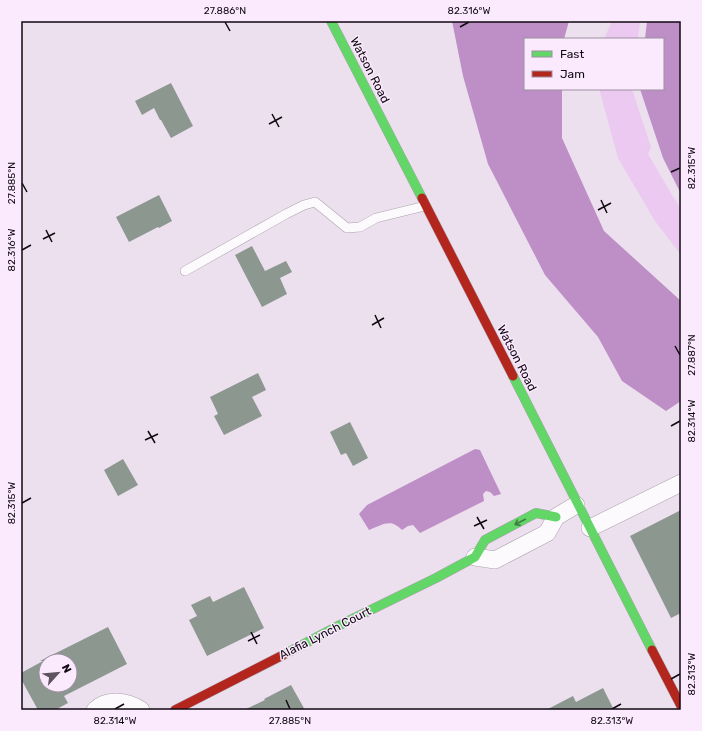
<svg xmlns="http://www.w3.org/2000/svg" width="702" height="731" viewBox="0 0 702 731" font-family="Rubik,sans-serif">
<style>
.green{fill:#ebc9f1}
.water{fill:#be8fc7}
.building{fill:#8c9790;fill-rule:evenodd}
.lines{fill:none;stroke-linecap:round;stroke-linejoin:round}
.lane-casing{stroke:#aca2ae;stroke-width:10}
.street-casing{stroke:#aca2ae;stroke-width:18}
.fast-casing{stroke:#aca2ae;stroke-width:10}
.jam-casing{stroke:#aca2ae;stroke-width:10}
.lane{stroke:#fcfafc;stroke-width:9}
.street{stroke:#fcfafc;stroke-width:17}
.fast{stroke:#63d668;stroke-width:9}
.jam{stroke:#b3261e;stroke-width:9}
.oneway{stroke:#3e7a41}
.ticks{fill:none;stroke:#110912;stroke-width:1.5}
.labels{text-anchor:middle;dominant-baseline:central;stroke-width:3;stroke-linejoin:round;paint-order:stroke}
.street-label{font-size:12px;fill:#110912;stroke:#fbe9fe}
.neatline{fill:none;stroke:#110912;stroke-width:1.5}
.ticks-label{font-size:10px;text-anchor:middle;fill:#110912}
</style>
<rect width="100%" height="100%" fill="#ece0ee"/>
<path class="green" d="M612,21H640L638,39H604Z
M600,89H632L651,147L648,154L673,197L676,201L681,210V255L655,221L618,158L600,92Z"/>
<path class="water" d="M452,21H569L564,39H525V89H562V138L604,231L681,301V401L666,411L622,381L598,337L545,275L488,164L463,76Z
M647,21H681V194L663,158L640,89H663V39H645Z
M475,449L480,450L501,494L494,496L490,492L486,491L483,494L484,501L420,533L413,525L408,526L402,530C390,518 383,525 369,530L359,514L367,505Z"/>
<path class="building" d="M171,83L193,126L171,138L161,120H160L154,108L142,115L135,101Z
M159,195L172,221L159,228L158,227L129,242L116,217Z
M252,246L265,271L286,261L292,272L280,278L287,294L262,307L235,255Z
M258,373L266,390L252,397L262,416L224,435L214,416L218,414L210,397Z
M350,422L368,458L353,466L346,453L341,455L330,432Z
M123,459L138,485L118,496L104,470Z
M681,510V613L671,618L630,536Z
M244,587L264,628L207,656L189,620L197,616L191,605L210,596L213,602Z
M108,627L127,664L64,696L68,703L55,710H38L21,679V673L43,661H40ZM46,661H70V685H46Z
M291,685L305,710H244L265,700L264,699Z
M603,688L614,710H546L573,696L576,702Z"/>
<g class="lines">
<defs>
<path id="lane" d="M185,271L286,214L304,205L315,202L347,228L360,227L376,218L425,206"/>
<path id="street" d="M590,528L681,483
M475,557L495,560L547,533L556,517L576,505
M95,710C108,698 128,701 141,710"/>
<path id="fast" d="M331,21L422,198
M513,376L652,650
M283,655L340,625L436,578L475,557L485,540L536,513L556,517"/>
<path id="jam" d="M422,198L513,376
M652,650L681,706
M175,710L283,655"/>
</defs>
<use href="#lane" class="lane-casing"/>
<use href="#street" class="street-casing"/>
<use href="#fast" class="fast-casing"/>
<use href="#jam" class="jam-casing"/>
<use href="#lane" class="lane"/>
<use href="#street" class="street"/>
<use href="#fast" class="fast"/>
<use href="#jam" class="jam"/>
</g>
<defs><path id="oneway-shaft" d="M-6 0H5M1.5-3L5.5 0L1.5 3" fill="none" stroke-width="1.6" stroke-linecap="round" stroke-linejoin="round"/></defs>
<use class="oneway" href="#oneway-shaft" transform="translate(520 522) rotate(153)"/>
<path class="ticks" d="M225,22L230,31M460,27L469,22M272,114L279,127M269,124L282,117M671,172L680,168M22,183L27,192M601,200L607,213M598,210L611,203M46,230L52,242M43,239L55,233M22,250L31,245M375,315L381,328M372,325L384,318M675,346L680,355M671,426L680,421M148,431L155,443M145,440L158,434M22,503L31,498M477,517L484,529M474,526L487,520M251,632L257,644M248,641L260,635M671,679L680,674M286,700L290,709M115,709L124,704M612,709L621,704"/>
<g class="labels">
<g class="street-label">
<text transform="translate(370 70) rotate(63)">Watson Road</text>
<text transform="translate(517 358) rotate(63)">Watson Road</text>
<text transform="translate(325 633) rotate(-27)">Alafia Lynch Court</text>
</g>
</g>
<rect width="702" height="731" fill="none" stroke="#fbe9fe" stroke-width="44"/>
<rect x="524" y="38" width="140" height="52" fill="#fbe9fe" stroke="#9d8fa0"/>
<rect x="532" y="51" width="20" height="6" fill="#63d668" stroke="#9d8fa0"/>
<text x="560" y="58" font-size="12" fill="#110912">Fast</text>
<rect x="532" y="71" width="20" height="6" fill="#b3261e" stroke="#9d8fa0"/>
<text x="560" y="78" font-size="12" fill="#110912">Jam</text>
<g transform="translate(58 673) rotate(63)"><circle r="19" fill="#fbe9fe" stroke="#9d8fa0"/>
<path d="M0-3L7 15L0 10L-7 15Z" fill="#5e545f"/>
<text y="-6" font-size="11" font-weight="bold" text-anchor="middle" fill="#110912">N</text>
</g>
<rect x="22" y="22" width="658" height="687" class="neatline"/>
<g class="ticks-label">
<text x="225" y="14">27.886°N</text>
<text x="469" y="14">82.316°W</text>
<text transform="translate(691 168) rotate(-90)" y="4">82.315°W</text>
<text transform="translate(11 183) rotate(-90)" y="4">27.885°N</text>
<text transform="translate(11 250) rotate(-90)" y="4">82.316°W</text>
<text transform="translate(691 355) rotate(-90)" y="4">27.887°N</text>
<text transform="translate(691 421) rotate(-90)" y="4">82.314°W</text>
<text transform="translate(11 503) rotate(-90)" y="4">82.315°W</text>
<text transform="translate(691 674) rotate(-90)" y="4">82.313°W</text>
<text x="115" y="724">82.314°W</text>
<text x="290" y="724">27.885°N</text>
<text x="612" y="724">82.313°W</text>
</g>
</svg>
